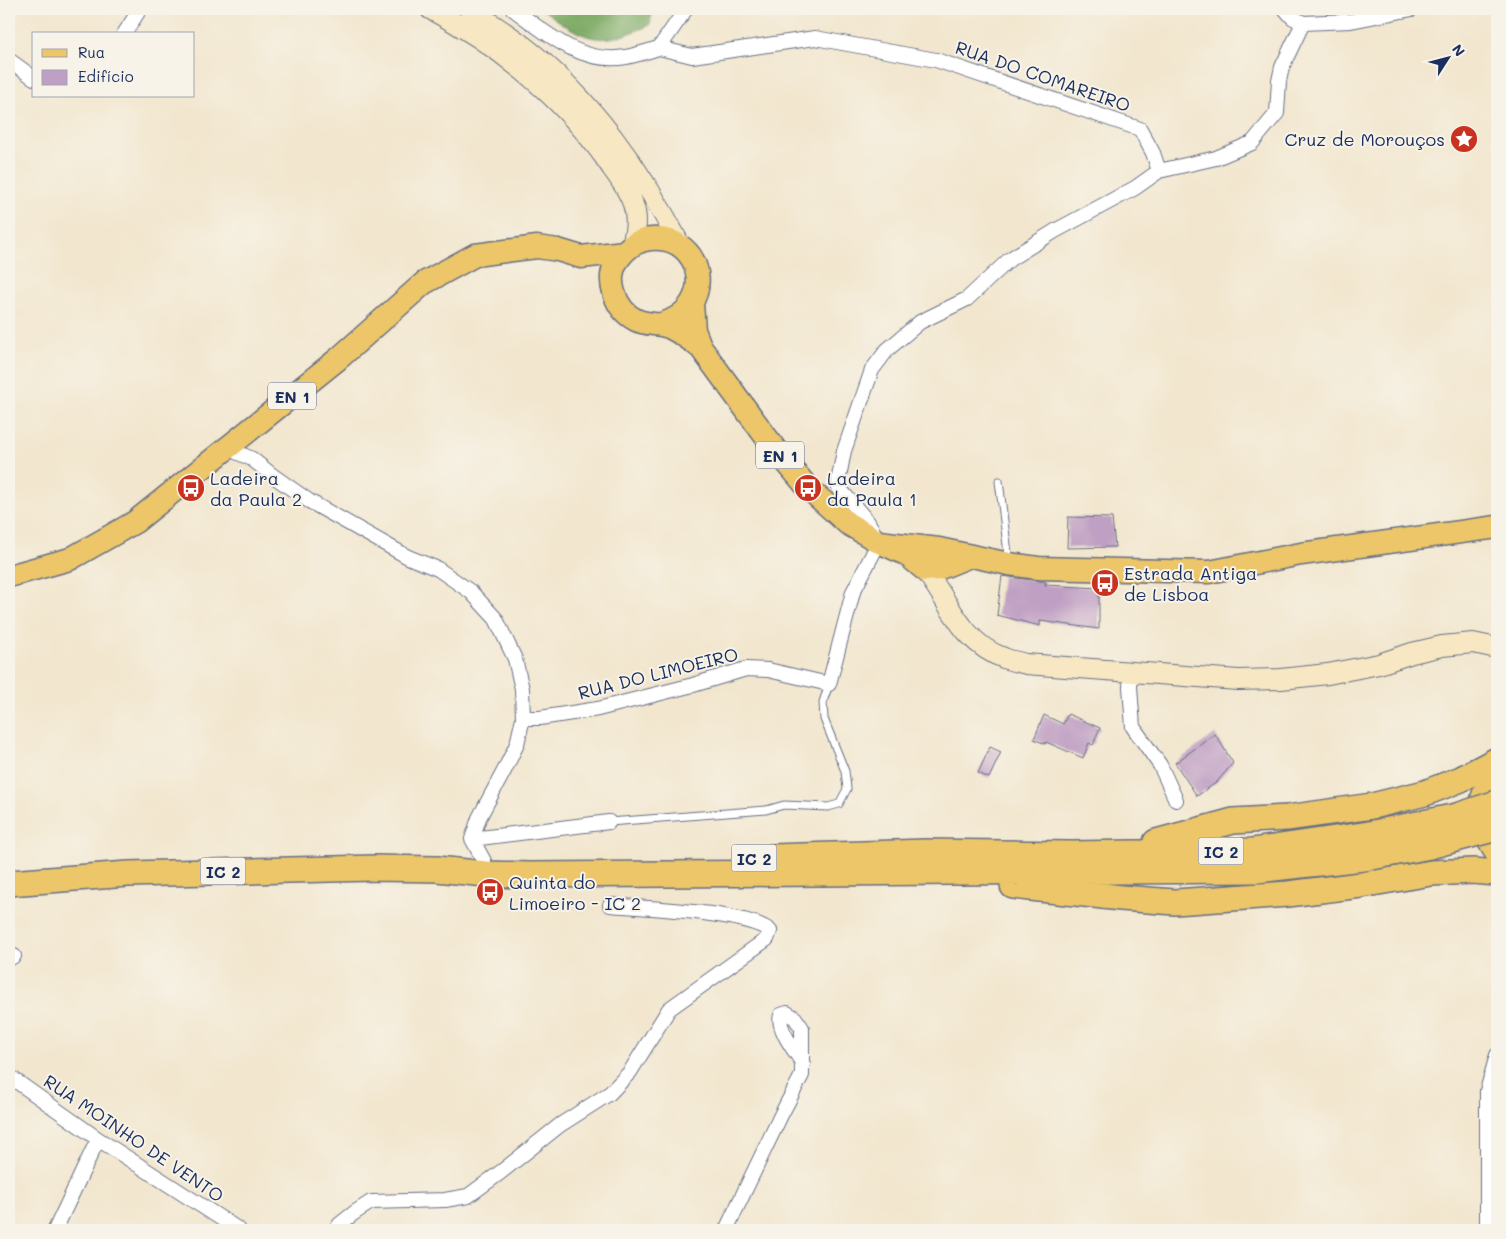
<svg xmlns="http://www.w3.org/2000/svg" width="1506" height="1239" viewBox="0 0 1506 1239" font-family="Mali,sans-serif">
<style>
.forest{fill:#7dab65;stroke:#4c6d62}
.building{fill:#bf9fc3}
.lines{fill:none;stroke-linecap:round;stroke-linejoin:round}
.lane-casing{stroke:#666f85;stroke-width:9}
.street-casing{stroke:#666f85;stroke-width:16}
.secondary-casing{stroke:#666f85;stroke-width:22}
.primary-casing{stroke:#666f85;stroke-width:25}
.highway-casing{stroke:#666f85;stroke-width:28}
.lane{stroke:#fff;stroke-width:7}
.street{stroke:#fff;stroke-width:14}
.secondary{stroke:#f7e8c3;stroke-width:20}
.primary{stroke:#ecc669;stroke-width:22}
.highway{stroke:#ecc669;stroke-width:25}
.highway-bridge-casing{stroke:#666f85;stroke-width:28;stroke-linecap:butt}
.highway-bridge{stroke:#ecc669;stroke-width:25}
.labels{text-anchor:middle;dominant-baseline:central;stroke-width:4;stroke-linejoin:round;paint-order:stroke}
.shield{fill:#f7f3e8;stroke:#5d6a87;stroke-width:1}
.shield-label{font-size:16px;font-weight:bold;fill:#1b2f5e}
.street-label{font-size:18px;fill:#1b2f5e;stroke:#f7f3e8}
.poi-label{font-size:18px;fill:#1b2f5e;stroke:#f7f3e8;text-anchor:start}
</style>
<rect width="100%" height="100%" fill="#f7f3e8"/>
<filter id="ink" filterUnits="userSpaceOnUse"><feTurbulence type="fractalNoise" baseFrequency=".02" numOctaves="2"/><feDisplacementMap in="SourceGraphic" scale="10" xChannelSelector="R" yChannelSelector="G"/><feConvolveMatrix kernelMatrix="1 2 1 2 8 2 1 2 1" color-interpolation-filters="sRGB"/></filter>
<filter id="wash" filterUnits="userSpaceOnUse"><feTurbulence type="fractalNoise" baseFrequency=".0096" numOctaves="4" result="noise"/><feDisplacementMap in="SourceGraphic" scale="20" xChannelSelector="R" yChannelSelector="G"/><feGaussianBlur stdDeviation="1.12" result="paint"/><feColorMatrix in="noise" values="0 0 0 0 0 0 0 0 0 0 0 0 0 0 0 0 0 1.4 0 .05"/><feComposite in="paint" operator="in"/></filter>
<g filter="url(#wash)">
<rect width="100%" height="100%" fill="#f2e6ce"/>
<path class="forest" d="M542,9H652L650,25C598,48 586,41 542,9Z"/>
<g id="blocks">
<path class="building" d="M1068,517L1112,518L1115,547L1067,548Z
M1002,576L1046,582L1045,585L1099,588V629L1040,621V626L997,615Z
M1068,714L1100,728L1093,745L1089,743L1083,758L1046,742L1045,744L1034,739L1044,715L1063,724Z
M1215,734L1233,763L1217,782L1197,796L1175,763Z
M990,747L1001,752L989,778L978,773Z"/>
</g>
</g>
<g filter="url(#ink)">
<use href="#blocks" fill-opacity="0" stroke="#666f85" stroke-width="1"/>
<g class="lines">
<defs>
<path id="lane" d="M999,481L1009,561
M609,822L766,810L784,805L828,807L839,804L847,789L845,771L824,719L823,702L829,684"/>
<path id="street" d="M513,9C546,33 581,65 626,57C637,55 648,51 659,48L686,9
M1285,9L1292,17L1303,23
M1303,23L1351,21L1412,9
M124,34L140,9
M659,48L692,56L815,38L936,60L1140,129L1153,153L1159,171
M9,60L34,78
M227,448L252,459L272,475L309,501L408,557L438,569L471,592L496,619L515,659L522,689L523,718L517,744L505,769L479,818L472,839L484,861
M1131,673L1130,687L1133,727L1160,765L1176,800
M523,718H540L598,709L693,685L746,669L768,670L829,684L853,592L879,542L868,522L839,488V477L844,451L872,370L887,350L920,322L967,299L1010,259L1055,231L1135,188L1159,171L1216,158L1252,143L1277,113L1279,81L1282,67L1303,23
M472,839L609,822
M9,959L14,956
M9,1076L98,1139L239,1230
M55,1230L98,1139
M336,1230L340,1224L354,1213L371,1202L445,1200L468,1196L501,1172L560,1125L610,1093L630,1072L669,1009L767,939L770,931C749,912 643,908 610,905
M726,1230L781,1115L802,1075V1028L795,1018L787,1013L781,1015C776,1028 796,1052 803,1064
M1487,1230V1091L1497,1055"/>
<path id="secondary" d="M430,9C501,46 567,101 612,168C620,179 629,191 633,204C638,218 636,231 632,245
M469,9C487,21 505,32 522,45C589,96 644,173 681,247
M931,558L928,561L925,570C949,602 963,644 1004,658C1011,661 1019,662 1026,664L1238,680L1281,679L1328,674L1379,664L1412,653L1442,646L1473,643L1497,648"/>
<path id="primary" d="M692,303L694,330L701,348L772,445L808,488L847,523L879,542L906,554L925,570L938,569L970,556
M661,324C718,309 704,234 651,239C636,240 625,249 617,261C605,281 616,310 636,320C647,325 658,323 669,327C681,333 691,340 701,348
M879,542L939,549L1009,564L1038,568L1209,572L1301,554L1497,527
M9,576L70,559L135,522L338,359L424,283L475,255L537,247L558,250L581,257L624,252"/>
<path id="highway" d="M1497,770C1477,801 1477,821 1497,852
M1156,842L1233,821L1287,818L1372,806L1425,793L1461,779L1497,760
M772,857L925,852L1072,854L1252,851L1369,834
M9,883L128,874L374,868L437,869L486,874L530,875L1257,870L1372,857
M1013,886L1121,898L1175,902L1288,894L1361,885L1431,873L1473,871L1497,873"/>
</defs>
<use href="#lane" class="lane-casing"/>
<use href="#street" class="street-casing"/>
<use href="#secondary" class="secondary-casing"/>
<use href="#primary" class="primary-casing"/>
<use href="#highway" class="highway-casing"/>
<use href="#lane" class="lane"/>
<use href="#street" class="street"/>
<use href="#secondary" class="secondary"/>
<use href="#primary" class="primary"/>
<use href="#highway" class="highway"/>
<defs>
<path id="highway-bridge" d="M1369,834L1457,816L1497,803
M1372,857L1430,846L1497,828"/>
</defs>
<use href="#highway-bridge" class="highway-bridge-casing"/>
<use href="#highway-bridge" class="highway-bridge"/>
</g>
</g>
<defs>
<symbol id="sight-disc" viewBox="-11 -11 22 22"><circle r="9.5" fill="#c8321e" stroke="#f7f3e8"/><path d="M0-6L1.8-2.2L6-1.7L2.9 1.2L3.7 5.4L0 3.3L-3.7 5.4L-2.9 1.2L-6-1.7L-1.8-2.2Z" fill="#fff"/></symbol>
<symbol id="bus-disc" viewBox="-11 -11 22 22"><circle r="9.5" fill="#c8321e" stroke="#f7f3e8"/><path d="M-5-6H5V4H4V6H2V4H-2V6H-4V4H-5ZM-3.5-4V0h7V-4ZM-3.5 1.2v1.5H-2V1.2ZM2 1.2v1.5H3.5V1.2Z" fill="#fff"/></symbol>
</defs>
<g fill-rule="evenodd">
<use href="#sight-disc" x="1448" y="123" width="32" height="32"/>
<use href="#bus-disc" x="175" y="472" width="32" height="32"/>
<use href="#bus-disc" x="792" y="472" width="32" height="32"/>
<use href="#bus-disc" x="1089" y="567" width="32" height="32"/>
<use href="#bus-disc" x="474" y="876" width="32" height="32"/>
</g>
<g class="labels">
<g class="shield">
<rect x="268" y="382.5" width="48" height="27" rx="4"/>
<rect x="756" y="441.5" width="48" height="27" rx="4"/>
<rect x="1198.5" y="837.5" width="45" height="27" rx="4"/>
<rect x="731.5" y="844.5" width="45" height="27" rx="4"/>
<rect x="200.5" y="857.5" width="45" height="27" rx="4"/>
</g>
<g class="shield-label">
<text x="292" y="396">EN 1</text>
<text x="780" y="455">EN 1</text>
<text x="1221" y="851">IC 2</text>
<text x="754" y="858">IC 2</text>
<text x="223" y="871">IC 2</text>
</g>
<g class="street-label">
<text transform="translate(1043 76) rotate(19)">RUA DO COMAREIRO</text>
<text transform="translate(658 673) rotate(-14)">RUA DO LIMOEIRO</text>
<text transform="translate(134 1138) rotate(34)">RUA MOINHO DE VENTO</text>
</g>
<g class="poi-label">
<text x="1445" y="139" text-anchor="end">Cruz de Morouços</text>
<text x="210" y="478">Ladeira<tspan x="210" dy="21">da Paula 2</tspan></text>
<text x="827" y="478">Ladeira<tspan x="827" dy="21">da Paula 1</tspan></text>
<text x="1124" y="573">Estrada Antiga<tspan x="1124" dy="21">de Lisboa</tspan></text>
<text x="509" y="882">Quinta do<tspan x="509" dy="21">Limoeiro - IC 2</tspan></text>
</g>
</g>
<rect width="1506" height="1239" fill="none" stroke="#f7f3e8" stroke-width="30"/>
<rect x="32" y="32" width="162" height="65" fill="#f7f3e8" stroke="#9fa5b1"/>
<rect x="42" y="49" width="25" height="8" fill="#ecc669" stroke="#9fa5b1"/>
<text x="78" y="58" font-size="15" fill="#1b2f5e">Rua</text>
<rect x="42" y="70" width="25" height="15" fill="#bf9fc3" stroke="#9fa5b1"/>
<text x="78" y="82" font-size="15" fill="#1b2f5e">Edifício</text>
<g transform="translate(1448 58) rotate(54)" stroke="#f7f3e8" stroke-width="4" paint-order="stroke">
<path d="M0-4L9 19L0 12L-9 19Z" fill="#1b2f5e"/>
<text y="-8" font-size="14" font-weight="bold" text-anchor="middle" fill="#1b2f5e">N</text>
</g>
</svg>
